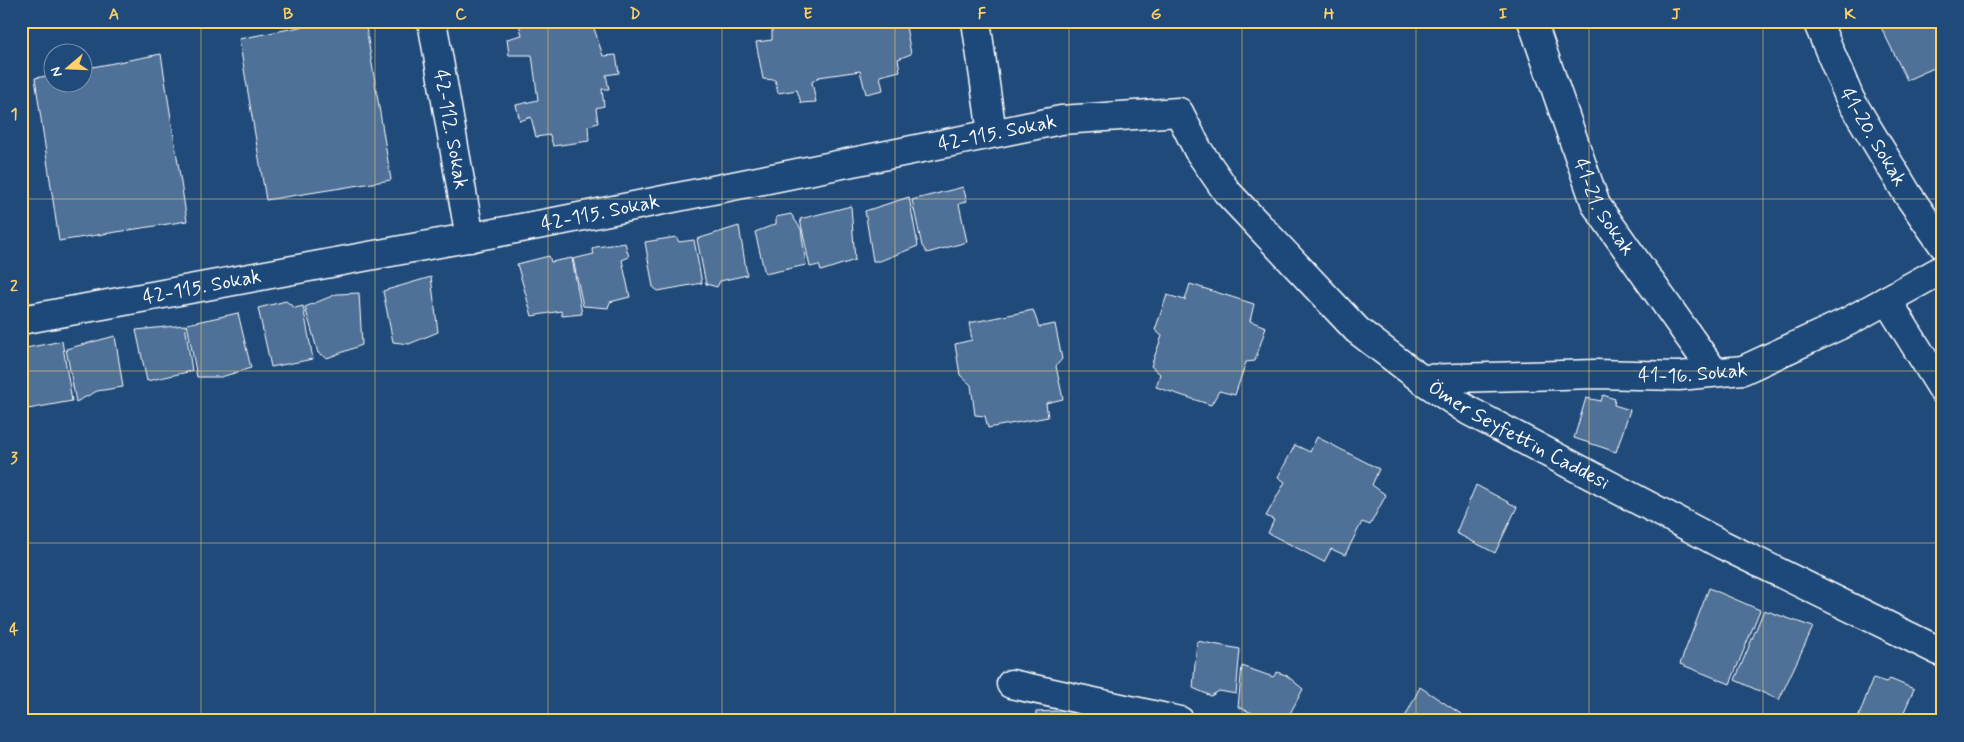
<svg xmlns="http://www.w3.org/2000/svg" width="1964" height="742" viewBox="0 0 1964 742" font-family="Mynerve,sans-serif">
<style>
.building{fill:#507197;stroke:#fff}
.lines{fill:none;stroke-linecap:round;stroke-linejoin:round}
.minor-casing{stroke:#fff;stroke-width:31}
.minor{stroke:#1f4a7a;stroke-width:28}
.grid{fill:none;stroke:#ffd166;stroke-width:1;stroke-opacity:0.55}
.labels{text-anchor:middle;dominant-baseline:central;stroke-width:5;stroke-linejoin:round;paint-order:stroke}
.street-label{font-size:20px;fill:#fff;stroke:#1f4a7a}
.neatline{fill:none;stroke:#ffd166;stroke-width:2}
.grid-label{font-size:16px;text-anchor:middle;font-weight:bold;fill:#ffd166}
</style>
<rect width="100%" height="100%" fill="#1f4a7a"/>
<filter id="ink" filterUnits="userSpaceOnUse"><feTurbulence type="fractalNoise" baseFrequency=".02" numOctaves="2"/><feDisplacementMap in="SourceGraphic" scale="10" xChannelSelector="R" yChannelSelector="G"/><feConvolveMatrix kernelMatrix="1 2 1 2 8 2 1 2 1" color-interpolation-filters="sRGB"/></filter>
<g filter="url(#ink)">
<path class="building" d="M330,21H365L391,180L266,200L239,39Z
M518,21H583L584,25H593L603,56L616,55L619,73L606,75L609,89H602L604,106L596,108L598,123L588,126L589,141L553,146L550,135L536,137L531,117L520,121L516,105L538,100L532,55H509L507,39L522,35Z
M787,21H905L911,54L898,59L900,71L880,76L883,90L866,94L860,71L819,77L812,82L816,102L801,103L797,90L778,93L775,80L763,79L756,42L772,40V28L786,27Z
M1878,21H1943V64L1907,80Z
M161,54L187,221L59,241L35,78L52,75V82H82V69Z
M963,187L967,201L959,204L967,242L927,253L922,246L912,200Z
M909,197L918,246L880,261H873L865,211Z
M851,206L855,260L821,271L819,265L810,267L800,219Z
M791,214L801,229L806,265L765,274L755,232L776,224V217Z
M739,226L747,275L720,281L717,287L706,284L697,239Z
M676,237L679,242L694,240L702,283L658,291L653,287L645,242Z
M625,243L629,257L622,260L630,297L610,302L608,308L583,306L573,259L594,254L592,249L596,247Z
M549,256L551,262L572,258L582,314L562,316L561,311L532,316L517,264Z
M431,277L438,332L409,344L393,342L383,291Z
M1190,284L1254,304L1250,321L1266,327L1255,361L1246,362L1235,395L1219,391L1211,405L1156,387L1160,374L1151,366L1162,336L1155,330L1167,295L1185,300Z
M359,293L362,345L327,358L318,353L305,307L337,294Z
M286,301L295,308L303,306L313,359L271,367L258,308Z
M1033,310L1039,327L1055,324L1062,359L1056,366L1063,399L1046,403L1048,417L988,428L985,416L975,415L971,385L960,375L955,344L972,340L969,323Z
M238,313L251,368L221,377H197L187,324Z
M185,325L192,371L147,381L136,330Z
M115,336L123,387L97,391L76,402L66,349Z
M62,341L72,401L28,409L21,366V349Z
M1603,395L1615,399L1614,405L1630,410L1616,452L1574,438L1586,398L1601,401Z
M1317,437L1379,469L1372,485L1386,495L1370,525L1362,522L1345,555L1331,549L1324,562L1268,533L1274,520L1266,516L1285,482L1278,477L1295,445L1310,452Z
M1476,485L1517,507L1495,553L1456,533Z
M1709,588L1760,610L1730,684L1680,664Z
M1764,610L1813,627L1779,700L1735,680Z
M1197,641L1240,649L1236,694L1219,691L1211,696L1193,688Z
M1242,666L1273,677L1277,672L1286,675L1303,689L1286,721H1271L1238,707Z
M1873,678L1886,682L1890,679L1914,689L1900,721H1857Z
M1420,687L1461,714L1457,721H1403Z
M1056,711L1080,721H1035L1036,712Z"/>
<g class="lines">
<defs>
<g id="minor">
<path id="s1" d="M432,21L470,238"/>
<path d="M976,21L992,133"/>
<path id="s2" d="M1532,21L1596,205L1714,372"/>
<path id="s3" d="M1817,21L1850,99L1908,195L1943,245"/>
<path d="M1887,300L1943,390"/>
<path id="s4" d="M21,320L559,221L1061,120L1179,112L1198,150L1227,192L1357,330L1421,379L1469,411L1723,545L1943,653"/>
<path id="s5" d="M1421,379L1595,374L1679,376L1743,370L1849,321L1943,269"/>
<path d="M1011,684L1180,721"/>
</g>
</defs>
<use href="#minor" class="minor-casing"/>
<use href="#minor" class="minor"/>
</g>
</g>
<path class="grid" d="M201,21V721M375,21V721M548,21V721M722,21V721M895,21V721M1069,21V721M1242,21V721M1416,21V721M1589,21V721M1763,21V721M21,199H1943M21,371H1943M21,543H1943"/>
<g class="labels">
<g class="street-label">
<text stroke="none"><textPath href="#s1" startOffset="110">42-112. Sokak</textPath></text>
<text stroke="none"><textPath href="#s4" startOffset="994">42-115. Sokak</textPath></text>
<text stroke="none"><textPath href="#s3" startOffset="129">41-20. Sokak</textPath></text>
<text stroke="none"><textPath href="#s2" startOffset="200">41-21. Sokak</textPath></text>
<text stroke="none"><textPath href="#s4" startOffset="589">42-115. Sokak</textPath></text>
<text stroke="none"><textPath href="#s4" startOffset="184">42-115. Sokak</textPath></text>
<text stroke="none"><textPath href="#s5" startOffset="272">41-16. Sokak</textPath></text>
<text stroke="none"><textPath href="#s4" startOffset="1654">Ömer Seyfettin Caddesi</textPath></text>
</g>
</g>
<rect width="1964" height="742" fill="none" stroke="#1f4a7a" stroke-width="55"/>
<g transform="translate(68 68) rotate(251)"><circle r="24" fill="#1f4a7a" stroke="#7992af"/>
<path d="M0-4L9 19L0 12L-9 19Z" fill="#ffd166"/>
<text y="-8" font-size="14" font-weight="bold" text-anchor="middle" fill="#ffffff">N</text>
</g>
<rect x="28" y="28" width="1908" height="686" class="neatline"/>
<g class="grid-label">
<text x="114" y="19">A</text>
<text x="288" y="19">B</text>
<text x="461" y="19">C</text>
<text x="635" y="19">D</text>
<text x="808" y="19">E</text>
<text x="982" y="19">F</text>
<text x="1156" y="19">G</text>
<text x="1329" y="19">H</text>
<text x="1503" y="19">I</text>
<text x="1676" y="19">J</text>
<text x="1850" y="19">K</text>
<text x="14" y="119">1</text>
<text x="14" y="291">2</text>
<text x="14" y="463">3</text>
<text x="14" y="634">4</text>
</g>
</svg>
